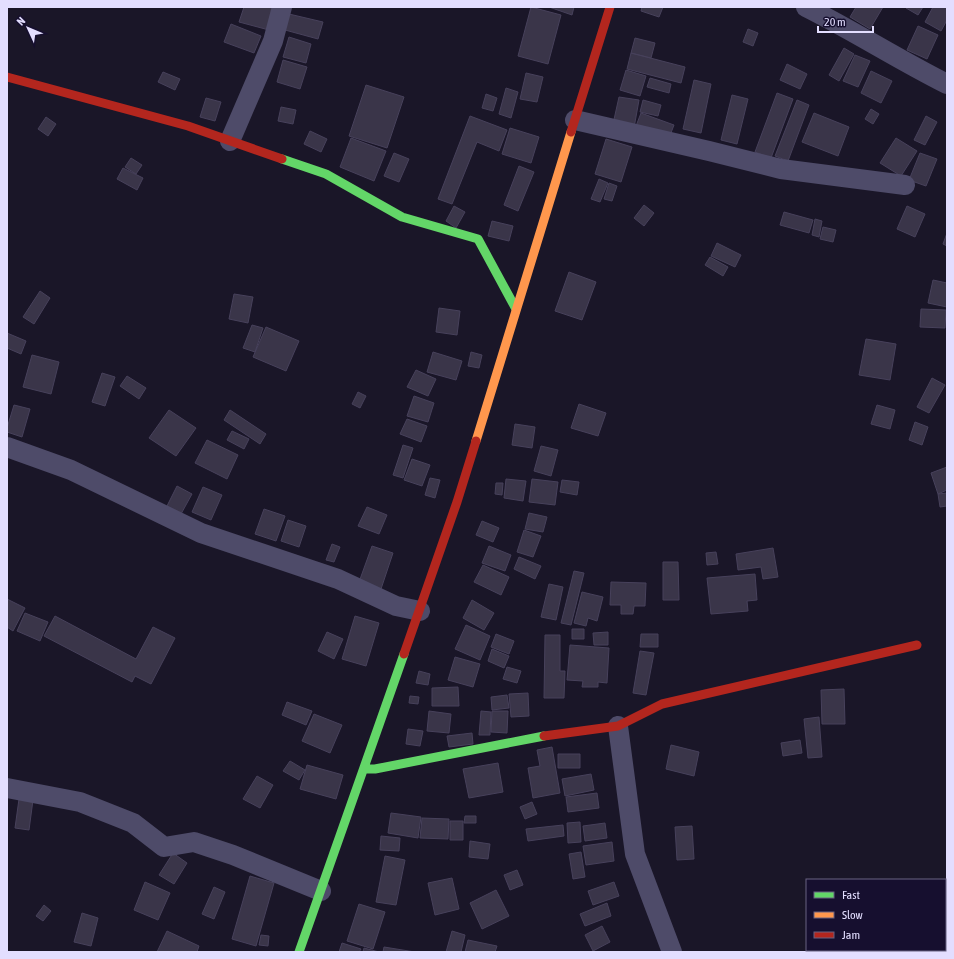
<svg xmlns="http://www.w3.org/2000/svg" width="954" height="959" viewBox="0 0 954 959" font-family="'Asap Condensed',sans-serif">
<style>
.building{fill:#3a3549;stroke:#47415b}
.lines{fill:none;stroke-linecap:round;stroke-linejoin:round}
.street{stroke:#4e4b69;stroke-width:20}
.fast{stroke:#63d668;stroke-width:9}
.slow{stroke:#ff974d;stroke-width:9}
.jam{stroke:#b3261e;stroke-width:9}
</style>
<rect width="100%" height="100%" fill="#1a1628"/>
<path class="building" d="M244,7H269L275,9L269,30L239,22Z
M531,7L561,15L548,64L518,56Z
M549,7H574L572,15Z
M642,7H663L659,17L641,11Z
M856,7H883L870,29L850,17Z
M907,7H923L918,15L906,8Z
M933,7H947V20L941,31L925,22Z
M289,14L323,22L318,39L285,30Z
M231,24L261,36L254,53L224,42Z
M918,26L938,35L927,59L907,50Z
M748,29L758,33L753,46L743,42Z
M289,37L311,44L306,63L283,57Z
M635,38L655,43L651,58L631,53Z
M844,48L854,54L839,81L829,75Z
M631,53L685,67L681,83L627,69Z
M855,55L870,61L858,87L843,81Z
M283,60L307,67L300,89L277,82Z
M787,64L807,74L800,89L780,80Z
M626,70L646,76L640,96L620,90Z
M871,71L892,81L881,103L861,93Z
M163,72L180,79L175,90L158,82Z
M526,73L543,77L537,102L520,99Z
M650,78L671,84L669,93L647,87Z
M694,80L711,84L701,133L683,129Z
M366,85L404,97L387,148L349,136Z
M506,88L518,92L511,118L499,114Z
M777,93L793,99L771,158L755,152Z
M486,94L497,98L493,111L482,108Z
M732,95L748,99L737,144L721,140Z
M619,97L639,100L634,128L613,124Z
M206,98L221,102L215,121L200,117Z
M643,100L661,105L658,116L640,112Z
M797,100L809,105L788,161L775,156Z
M281,107L296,110L293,124L278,121Z
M871,109L879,114L873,124L865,119Z
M641,113L674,125L669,138L636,126Z
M814,113L849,127L838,156L802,142Z
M470,116L507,130L499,151L477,142L452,204L438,199Z
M926,116L937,122L925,145L914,140Z
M46,117L56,124L48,136L38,129Z
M510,128L539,137L531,163L502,154Z
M310,131L327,139L321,152L304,144Z
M351,138L386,151L374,181L340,167Z
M896,138L917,151L901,176L880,163Z
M606,139L632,147L621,182L595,174Z
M394,153L409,159L399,182L384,176Z
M920,153L937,159L926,186L909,180Z
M131,158L142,165L136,174L125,167Z
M519,166L534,172L518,211L504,205Z
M123,168L143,178L137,190L117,179Z
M599,179L608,183L600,202L591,199Z
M609,183L617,186L612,201L604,199Z
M644,205L654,213L644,226L634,218Z
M454,206L465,212L456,228L446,221Z
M907,206L925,214L915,237L897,229Z
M784,212L813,220L809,233L780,225Z
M815,219L822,221L819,237L812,235Z
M492,221L513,226L509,241L488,236Z
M823,227L836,230L833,242L820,239Z
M947,233V246L943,244Z
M717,243L741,255L735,267L711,256Z
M710,257L728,267L723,276L705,265Z
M569,272L596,282L582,320L555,311Z
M933,280L947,283V307L928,303Z
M40,291L50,298L34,324L23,317Z
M234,294L253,297L248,323L229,319Z
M439,308L460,311L457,335L436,332Z
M921,309L946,310L945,328L920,327Z
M252,325L263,328L255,352L243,348Z
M266,327L299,341L286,371L253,357Z
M7,333L26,341L21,354L7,348Z
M866,339L896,344L890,380L859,375Z
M433,352L462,361L456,380L427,372Z
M471,352L482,355L479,368L468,366Z
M32,355L59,362L51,394L23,387Z
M416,370L436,379L428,396L407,387Z
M102,373L115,377L105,406L92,402Z
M127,376L146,388L139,399L120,386Z
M932,378L945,385L929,413L917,407Z
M358,392L366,396L360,408L352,404Z
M414,396L434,403L428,422L407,416Z
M579,404L606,413L598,436L571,428Z
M14,405L30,409L22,437L7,432V428Z
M877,405L895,410L890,429L871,424Z
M169,410L196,428L176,456L149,438Z
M230,410L266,434L260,444L224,420Z
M407,419L427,426L421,442L400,434Z
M915,422L928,427L922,445L909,440Z
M515,424L535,427L532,448L512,445Z
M232,431L249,439L244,449L227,440Z
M207,440L238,455L227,479L195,463Z
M403,445L413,448L403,478L393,475Z
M541,446L558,450L551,476L534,471Z
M412,459L430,465L422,486L404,480Z
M947,467V490L938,494L931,473Z
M430,478L440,480L435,498L425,495Z
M506,479L526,481L523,501L504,498Z
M532,479L558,482L555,505L529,502Z
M562,480L579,482L577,495L560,492Z
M496,483H503L502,495L495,494Z
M177,486L192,494L181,514L167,506Z
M203,487L222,495L211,520L192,512Z
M947,493V506L940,507L938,494Z
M367,507L387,515L379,534L358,526Z
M264,509L285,516L276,541L255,534Z
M529,513L547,517L543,532L525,529Z
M288,520L306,526L299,547L281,541Z
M482,521L499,528L493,542L476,535Z
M524,530L541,536L533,557L517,552Z
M332,544L340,547L334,562L326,560Z
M372,546L393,553L381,589L359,582Z
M489,546L511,555L505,571L482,563Z
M773,548L778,577L763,579L761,567L738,570L736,554Z
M716,552L718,564L707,565L706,553Z
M519,557L541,566L535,579L514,569Z
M663,562H678L679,600H663Z
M483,565L509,577L501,595L474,582Z
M574,571L584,573L571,625L561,623Z
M755,574L757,600L747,601L748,611L711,614L707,578Z
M611,582L646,583L645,606H634L633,614H621V605H610Z
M549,584L563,587L556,620L541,617Z
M582,592L603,597L597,621L588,618L586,626L574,623Z
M7,599L25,608L13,631L7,627Z
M472,600L494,613L484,630L463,618Z
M25,613L48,622L40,641L17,631Z
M55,616L136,659L153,627L175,638L151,684L135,676L132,682L44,636Z
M355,616L379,623L366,666L342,659Z
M466,625L490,636L480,660L455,649Z
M572,629H584V639H572Z
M327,632L343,639L334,659L318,651Z
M608,632V645H594L593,633Z
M496,634L514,641L509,654L491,647Z
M641,634H658V647H640Z
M545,635H560V671H565L564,698H544Z
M570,645L609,648L607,683L598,682V687H582L583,681L567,680Z
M492,649L509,656L504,668L488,661Z
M640,651L654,653L646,695L633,693Z
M455,657L480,664L473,687L448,680Z
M507,667L521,671L517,683L503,679Z
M419,671L430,674L428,685L416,683Z
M458,687L459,706H432V688Z
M844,689L845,724H822L821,690Z
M528,693L529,716L511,717L509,694Z
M507,695L509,708L492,710L491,697Z
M410,696L419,697L418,704L409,703Z
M287,702L312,711L306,725L282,715Z
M429,711L451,714L449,733L427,731Z
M481,711L491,712L490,735H479Z
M492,711H508L507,733L491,732Z
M314,714L342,725L330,753L302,741Z
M819,717L822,757L808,758L804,719Z
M408,729L423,731L420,746L406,744Z
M472,733L473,744L449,747L447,736Z
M800,740L802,753L783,756L781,743Z
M671,745L699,752L694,776L666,769Z
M552,747L560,793L533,798L528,768L540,766L537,750Z
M558,754H580V768H558Z
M290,761L305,770L299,780L283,771Z
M498,763L503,792L469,798L463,769Z
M307,765L343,775L336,799L300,789Z
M591,774L594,790L565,796L562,779Z
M257,776L273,785L260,808L243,799Z
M597,793L599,808L568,812L566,797Z
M19,799L33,800L29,830L15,828Z
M532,802L537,814L525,819L520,807Z
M391,813L421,817L418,838L388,833Z
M465,816H476V823H464Z
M422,818L449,819L448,839L420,838Z
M450,821H463V840H450Z
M580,822L581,842L568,843L567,823Z
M605,823L607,838L585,841L583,826Z
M563,825L564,836L528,841L526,829Z
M692,826L694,859L677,860L675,827Z
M381,836L400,838L399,851L380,850Z
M470,841L490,844L488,859L469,857Z
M612,842L614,861L586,865L583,846Z
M581,852L585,877L573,879L569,854Z
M173,853L187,863L174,884L159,875Z
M385,856L405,860L396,905L376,902Z
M517,870L523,885L510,890L504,875Z
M250,876L274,883L256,946L232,939Z
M452,878L459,909L435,915L428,883Z
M145,882L170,893L158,920L134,910Z
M614,882L619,896L593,905L588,891Z
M214,887L225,892L214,919L202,914Z
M496,890L509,916L482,929L470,903Z
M607,903L611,916L585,926L580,914Z
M359,904L385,912L373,949L347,941Z
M44,905L51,911L43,921L36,916Z
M82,913L98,918L91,946L74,942Z
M602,926L610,942L593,951L585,935Z
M167,931L199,946L197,952H157Z
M452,931L465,935L461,952H446Z
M261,935L269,936L268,946L259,945Z
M468,940L497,946L495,952H465Z
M342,943L361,949L359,952H339Z
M384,947L415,952H383Z
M364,948L379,952H363Z"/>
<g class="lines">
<path class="street" d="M806,7C854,31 899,60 947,84
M575,120L709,151L781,169L905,185
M230,141L273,41L282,7
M7,447L71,470L201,533L338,579L396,606L420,611
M618,726L635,854L672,952
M7,788L80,802L133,823L164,847L194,842L233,855L321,891"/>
<path class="fast" d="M282,159L326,174L402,217L478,239L516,309
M364,769H375L544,736
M299,952L404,654"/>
<path class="slow" d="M476,441L571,132"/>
<path class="jam" d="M7,77L188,126L282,159
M571,132L610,7
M404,654L457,502L476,441
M544,736L618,726L662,704L917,645"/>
</g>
<rect width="954" height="959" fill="none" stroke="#e3deff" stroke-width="16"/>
<rect x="806" y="879" width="140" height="72" fill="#160f2f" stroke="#686282"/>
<rect x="814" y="892" width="20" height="6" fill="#63d668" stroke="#686282"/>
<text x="842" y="899" font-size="12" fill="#e3deff">Fast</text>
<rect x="814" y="912" width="20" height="6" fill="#ff974d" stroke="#686282"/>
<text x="842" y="919" font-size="12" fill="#e3deff">Slow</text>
<rect x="814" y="932" width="20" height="6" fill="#b3261e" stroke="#686282"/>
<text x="842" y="939" font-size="12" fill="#e3deff">Jam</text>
<g transform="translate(28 28) rotate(314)" stroke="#160f2f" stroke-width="3" paint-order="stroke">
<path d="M0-3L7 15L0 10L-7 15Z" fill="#e3deff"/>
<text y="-6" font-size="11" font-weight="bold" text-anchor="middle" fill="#e3deff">N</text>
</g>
<path d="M818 26v6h55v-6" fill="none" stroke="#e3deff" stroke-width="2"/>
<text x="824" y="26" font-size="12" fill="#e3deff" stroke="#160f2f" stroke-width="3" paint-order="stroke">20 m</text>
</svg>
